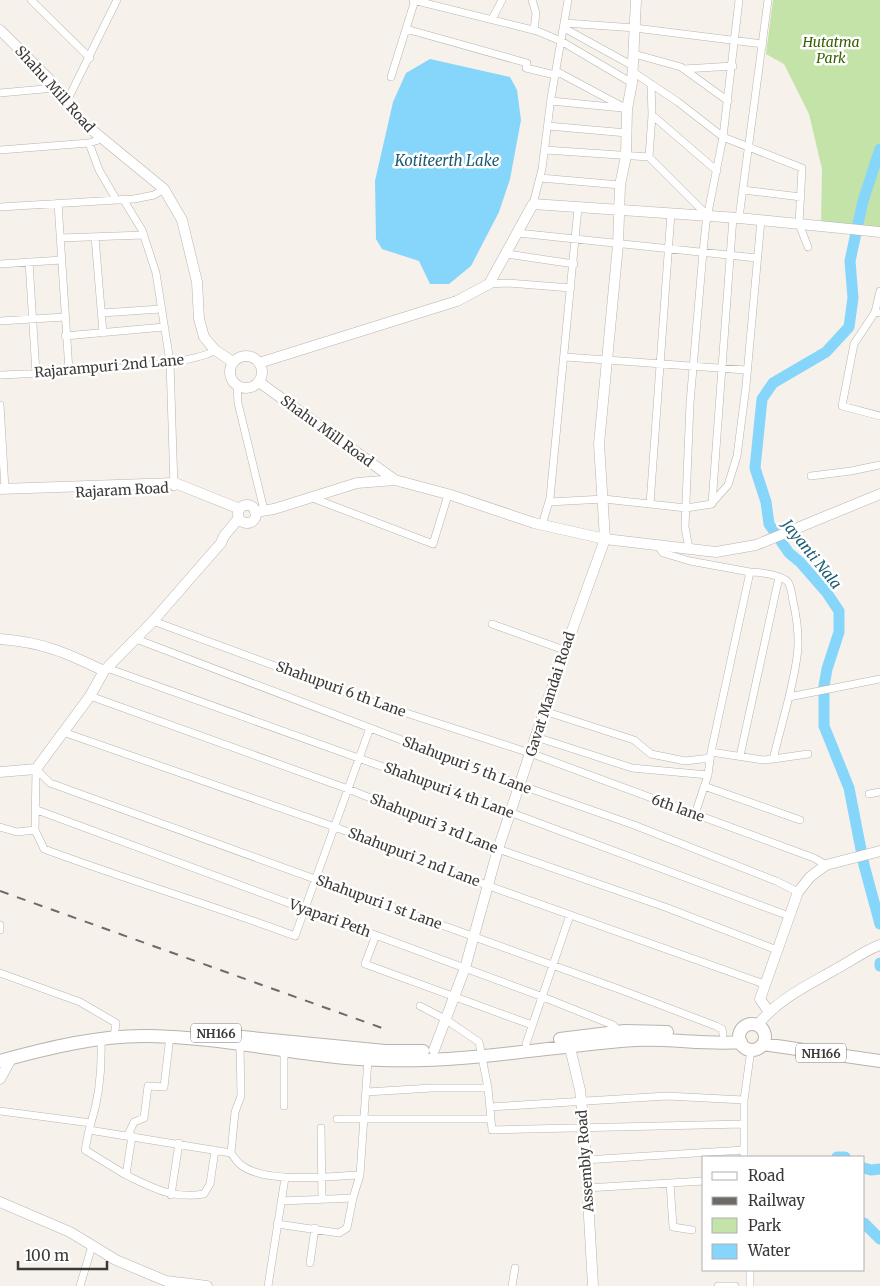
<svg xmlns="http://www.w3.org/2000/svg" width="880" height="1286" viewBox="0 0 880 1286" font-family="Merriweather,serif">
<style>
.green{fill:#c3e3a9}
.water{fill:#86d5fb}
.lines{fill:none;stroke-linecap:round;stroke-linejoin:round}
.river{stroke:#86d5fb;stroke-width:11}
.street-casing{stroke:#b9b4ae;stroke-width:8}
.secondary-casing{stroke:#b9b4ae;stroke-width:11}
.highway-casing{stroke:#b9b4ae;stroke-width:14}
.street{stroke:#fff;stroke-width:7}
.secondary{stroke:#fff;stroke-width:10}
.highway{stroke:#fff;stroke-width:12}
.rail{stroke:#6e6b67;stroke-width:2;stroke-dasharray:9 9;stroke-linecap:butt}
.labels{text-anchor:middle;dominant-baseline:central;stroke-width:5;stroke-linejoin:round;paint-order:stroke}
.shield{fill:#fff;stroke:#767574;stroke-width:1}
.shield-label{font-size:12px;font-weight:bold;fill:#3c3a38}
.park-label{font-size:14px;font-style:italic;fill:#396100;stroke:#fff}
.street-label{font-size:14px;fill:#3c3a38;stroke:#fff}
.water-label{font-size:15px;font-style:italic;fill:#1e5c75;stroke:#fff}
</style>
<rect width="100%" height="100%" fill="#f6f1ea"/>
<path class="green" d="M773,0H880V232L821,227L822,169L809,114L784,64L766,54Z"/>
<path class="water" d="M430,59L510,77L517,90L521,120L510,179L499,212L471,266L449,284H430L419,261L382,249L376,239L375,181L393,102L406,73Z"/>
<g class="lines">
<path class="river" d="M880,149L863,201L853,247L850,261L853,298L849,327L826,352L773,383L762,399L755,468L766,502L769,524L789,553L800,562L827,593L839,611V632L827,669L824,686V726L849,788L864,865L880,924
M880,963V966
M837,1157H845
M864,1168L871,1170L880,1169
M864,1223L880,1239"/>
<defs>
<path id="street" d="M31,0L90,58
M413,0L537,31L561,41L632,83
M532,0L536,13L534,30
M492,19L502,0
M565,23L635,28L763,44
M564,28L633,66
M406,29L527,63L526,68L555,75
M634,54L681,67L728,101
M684,69L733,66
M556,71L627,109
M633,72L678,102L723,137L802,168L799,224L808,247
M391,77L415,0
M0,93L55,88
M67,101L117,0
M551,101L622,108
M652,115L717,171
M548,126L627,133
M89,143L99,170L116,199
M0,150L89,143L102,139
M545,150L649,157L708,216
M649,157L652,115L651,84
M540,178L620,185
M743,190L801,197
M123,199L142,230L156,273L170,362L174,487
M58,203L69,371
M533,204L542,169L551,98L568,0
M0,207L134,199L154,195L164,189
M739,218L768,0
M518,233L757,258
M95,237L103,333
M60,238L144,235
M507,254L574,264
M29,262L36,373
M0,264L62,260
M489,284L507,283L571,288
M875,312L880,291
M102,313L161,309
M880,313L875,312L854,344L842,406L880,416
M0,321L65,317
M65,336L164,327
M565,357L746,370
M0,375C37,373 193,368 215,350
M237,386L238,403L264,510
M0,405L5,489
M811,476L851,471L880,465
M310,497L433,544L448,495
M549,502L604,499L686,508L712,504L733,217
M712,503L728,485L737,456L746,386L761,220
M650,504L671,213
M542,525L550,498L578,208
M658,546L663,553L690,561L750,572
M689,549L685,527L690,403L703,252L706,223L723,137L739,0
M153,621L372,702L530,753L814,858L826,865
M492,624L564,650
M136,639L520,785L634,825L776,881L798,892
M107,668L512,813L789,916
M90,696L348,789L498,849L665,907L777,950
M544,711L634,740L651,754L685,761L710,758
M63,732L335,827L489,886L764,984
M536,737L632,768L708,775
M711,752L750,572C759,572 782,575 788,582C791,587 792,595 793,601C802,640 798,659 789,697
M740,756L779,577
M773,759L808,754
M36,769L50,783L624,991L716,1026L722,1029L723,1034
M704,786L800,820
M869,794L880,792
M37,810L543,997L613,1025L619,1031
M695,814L708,775L711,752L763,760L773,759L789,697L880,679
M0,827L17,832L35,830L36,769
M35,830L44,849C127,880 212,905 295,936L370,728
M0,925V930
M376,935L365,964L532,1025
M0,973L80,1002L116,1023L114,1037
M420,1006L445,1019L479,1042L488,1088L492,1130L744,1124
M526,1044L570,915
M240,1045L241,1096L235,1112L231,1153C234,1157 237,1162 241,1165C265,1184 330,1176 360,1175
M366,1092L432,1088H488
M284,1106V1049
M490,1107L667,1096L744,1100
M0,1111L91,1123C100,1095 102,1069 101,1039
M337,1119H491
M91,1123L89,1130L231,1153
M321,1128L322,1199
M89,1130L85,1150L126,1175
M128,1135L134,1122L144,1118L148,1086L164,1087L170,1036
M132,1136L126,1175C155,1189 172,1199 204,1194L210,1184L215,1150
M744,1157V1100L751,1049
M584,1160L744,1150
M670,1183L673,1227L692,1230
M586,1188L704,1181
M171,1195L179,1143
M281,1201L353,1198
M277,1224L339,1233L347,1228L353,1198L360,1175L368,1059
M310,1263L315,1228
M750,1270V1286
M80,1286L92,1246
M268,1286L285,1178
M512,1286L515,1268
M718,1286H735"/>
<path id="secondary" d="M0,30L50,80L81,121L164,189L182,220L197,282L199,319L204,337L215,350L233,362
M230 372a16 16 0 1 1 32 0a16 16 0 1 1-32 0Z
M259,363L457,301L489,284L533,204L739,218L880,232
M259,382L395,480
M0,489L175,483L240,509
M238 514a9 9 0 1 1 18 0a9 9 0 1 1-18 0Z
M255,512L274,509L357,483L395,480L451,495L534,523L605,539L716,552L756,545L880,494
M0,639C42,642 67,653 104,671
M0,772L36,769L90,696L104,671L153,621L221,543L224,536L239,518
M769,1012L760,999L798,892L810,877L826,865L880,851
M758,1025C777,999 809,985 836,969C851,961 864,951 880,945
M568,1039L580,1090L584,1129L593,1286
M434,1050L465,968L498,849L560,664L605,539L599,444L618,245L620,185L626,156L627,109L632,83L636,0
M0,1079L12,1057
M0,1202L70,1232L116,1260L166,1281L207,1286"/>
<path id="highway" d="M739 1037a13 13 0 1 1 26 0a13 13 0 1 1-26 0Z
M242,1037L385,1051H423
M560,1039L625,1031L667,1032
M763,1044L880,1061
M0,1061C48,1048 99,1035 149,1036C227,1037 304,1058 382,1060C467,1063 551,1046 635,1040C670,1038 706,1045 741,1042"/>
</defs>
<use href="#street" class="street-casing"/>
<use href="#secondary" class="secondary-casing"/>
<use href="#highway" class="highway-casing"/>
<use href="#street" class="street"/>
<use href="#secondary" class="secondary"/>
<use href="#highway" class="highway"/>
<path class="rail" d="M0,891L382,1028"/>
</g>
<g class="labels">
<g class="shield">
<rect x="191" y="1023.5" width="50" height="19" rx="4"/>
<rect x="796" y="1043.5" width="50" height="19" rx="4"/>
</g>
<g class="shield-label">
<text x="216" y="1033">NH166</text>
<text x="821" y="1053">NH166</text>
</g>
<g class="park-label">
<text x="831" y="42">Hutatma<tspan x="831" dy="16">Park</tspan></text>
</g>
<g class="street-label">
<text transform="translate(55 89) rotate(48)">Shahu Mill Road</text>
<text transform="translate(109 366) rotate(-5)">Rajarampuri 2nd Lane</text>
<text transform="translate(327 431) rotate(36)">Shahu Mill Road</text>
<text transform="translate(122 490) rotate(-3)">Rajaram Road</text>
<text transform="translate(341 689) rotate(20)">Shahupuri 6 th Lane</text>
<text transform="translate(550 694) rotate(-72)">Gavat Mandai Road</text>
<text transform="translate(467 765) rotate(21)">Shahupuri 5 th Lane</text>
<text transform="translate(449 790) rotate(20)">Shahupuri 4 th Lane</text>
<text transform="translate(678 808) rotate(20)">6th lane</text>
<text transform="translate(434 823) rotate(22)">Shahupuri 3 rd Lane</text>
<text transform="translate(414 857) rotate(21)">Shahupuri 2 nd Lane</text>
<text transform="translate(379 902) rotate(20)">Shahupuri 1 st Lane</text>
<text transform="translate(330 918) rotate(20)">Vyapari Peth</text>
<text transform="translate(585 1161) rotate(-94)">Assembly Road</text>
</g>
<g class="water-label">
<text x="447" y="160">Kotiteerth Lake</text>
<text transform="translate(812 554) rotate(51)">Jayanti Nala</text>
</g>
</g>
<rect x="702" y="1156" width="162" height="115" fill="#ffffff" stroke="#b1b0af"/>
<rect x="712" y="1172" width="25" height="8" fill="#ffffff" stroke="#b1b0af"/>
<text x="748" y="1181" font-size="15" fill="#3c3a38">Road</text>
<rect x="712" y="1197" width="25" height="8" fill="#6e6b67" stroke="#b1b0af"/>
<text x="748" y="1206" font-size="15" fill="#3c3a38">Railway</text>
<rect x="712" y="1218" width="25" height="15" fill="#c3e3a9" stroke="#b1b0af"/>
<text x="748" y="1231" font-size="15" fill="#3c3a38">Park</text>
<rect x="712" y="1244" width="25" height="15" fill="#86d5fb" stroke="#b1b0af"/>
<text x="748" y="1256" font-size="15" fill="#3c3a38">Water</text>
<path d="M18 1261v8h89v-8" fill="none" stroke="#3c3a38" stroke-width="2.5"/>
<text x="25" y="1261" font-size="15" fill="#3c3a38" stroke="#ffffff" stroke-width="4" paint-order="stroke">100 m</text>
</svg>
